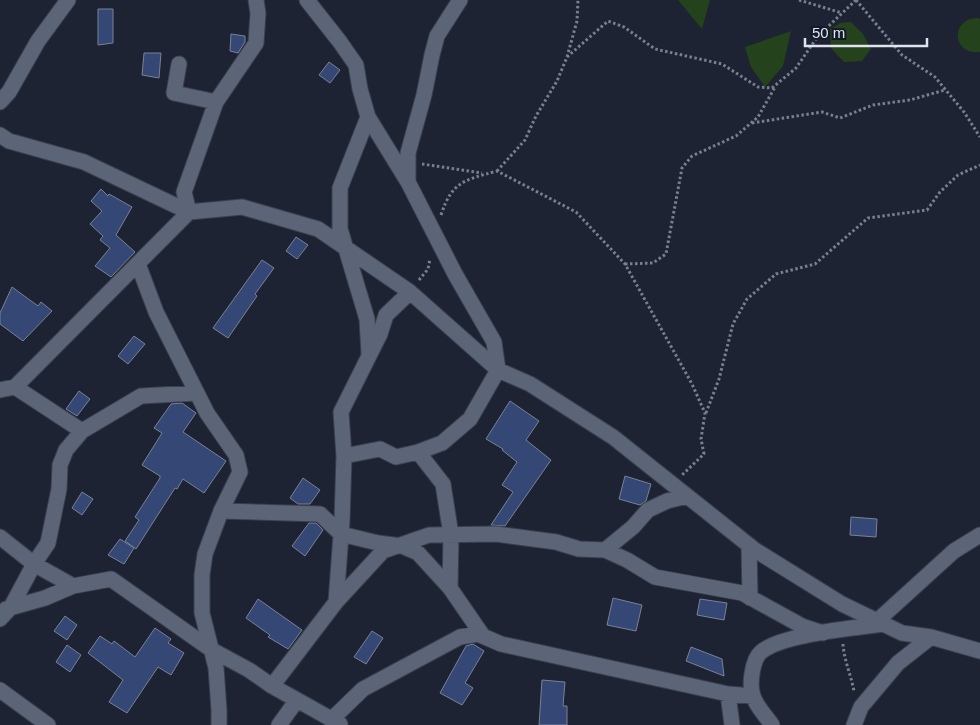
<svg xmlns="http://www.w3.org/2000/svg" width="980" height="725" viewBox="0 0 980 725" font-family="Helvetica,sans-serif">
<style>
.green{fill:#24421c}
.building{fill:#344775;stroke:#798295}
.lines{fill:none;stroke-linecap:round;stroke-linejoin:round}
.minor-casing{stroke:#3b404d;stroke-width:17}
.path{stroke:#797f8c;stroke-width:3;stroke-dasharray:2.5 2.5;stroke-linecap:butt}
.minor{stroke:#5c6577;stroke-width:15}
</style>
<rect width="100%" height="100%" fill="#1d2333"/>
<path class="green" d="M678,0H710L702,29Z
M977,18L980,19V52C953,56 949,19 977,18Z
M851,22L863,34L871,49L862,61L844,62L831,48L830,29L840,23Z
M791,31L783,66L765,87L751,67L745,47Z"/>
<path class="building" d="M98,9H113V43L98,45Z
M231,34L245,36V42L238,53L230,51Z
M144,53H161L159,78L142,75Z
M329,62L340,70L330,83L319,75Z
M101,189L108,196L109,194L132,207L116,235L135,252L111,277L95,266L110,248L100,240L103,236L90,224L102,211L91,201Z
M296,237L308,245L297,259L286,251Z
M262,260L274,268L255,294L257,296L228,338L213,328Z
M12,287L38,306L41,302L52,311L23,341L0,324V313Z
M134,336L145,344L128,364L118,356Z
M79,391L90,399L77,416L66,409Z
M510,401L539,421L526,440L551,460L505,526L491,525L513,492L502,485L517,462L502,450L503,449L486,439Z
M182,403L196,413L183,432L226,461L204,493L183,479L177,489L175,488L136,549L125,541L139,520L135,517L160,478V476L142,465L162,433L154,428L171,404Z
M625,476L651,484L646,501L640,505L619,499Z
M303,478L320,490L310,504H298L290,498Z
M82,492L93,499L82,515L72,508Z
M851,517L877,519L876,537L850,535Z
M309,523H316L323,530L305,556L292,546Z
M120,539L134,548L124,564L108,555Z
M613,598L642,605L636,631L607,625Z
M258,599L302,630L288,649L268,637L270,635L246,618Z
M700,599L727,603L724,620L697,615Z
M65,616L77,625L67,640L54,631Z
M155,628L171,639L168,643L184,653L171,675L158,667L127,713L109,702L123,680L88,653L100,636L112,644L114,641L135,657Z
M372,631L383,638L366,664L354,657Z
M473,644L484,651L465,683L473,688L462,705L440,693L466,646Z
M67,645L81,655L70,672L56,662Z
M691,647L722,659L724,676L686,661Z
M542,680L565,682L563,706H567V725H539Z"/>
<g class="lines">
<defs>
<path id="minor" d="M307,0L340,42L356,65L360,89L368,117L408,182L455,274L494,342L498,370L470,419L442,443L418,452L396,457L380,449L344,456
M179,64L174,93L216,102
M0,102L9,92L38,41L68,0
M368,117L340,188V229L367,319L369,354
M0,135L9,141L84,162L189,212L242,207L318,229L410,292L498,370L530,384L613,437L755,550L842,604L902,633L931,637L980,651
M408,180V153L424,95L432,55L437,36L460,0
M138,264L156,312L207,413L236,455L240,472L221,511L205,554L202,575V613L216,668L219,710V725
M15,387L82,431
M0,390L15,387L189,212L184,192L216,102L256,43L258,13L256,0
M418,452L443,484L451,535L450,588
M221,511L320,514L341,534L378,543L402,546L418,553L450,588L483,636
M0,537L34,564L73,586L111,579L212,650L249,670L272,686L340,724
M749,545L750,598
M605,550L633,527L648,510L667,501L687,496
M336,602L342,521L344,456L341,412L380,334L386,315L410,292
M6,609L45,598L73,586
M0,619L11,607L34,564L48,543L59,489L60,465L66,450L82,431L141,396L196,393
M877,621L954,551L980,535
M272,686L336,602L383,551L429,535L496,534L556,542L579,549L605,550L627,560L655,577L742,593L802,626L823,633
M0,690L48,725
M728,694L732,725
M331,720L363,689L460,637L478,634L501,644L728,694L753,696
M279,725L297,700
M772,725C766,716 756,706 753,696C749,685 752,660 761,652C782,634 855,628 884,624
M854,725L861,707L898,663L931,637"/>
</defs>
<use href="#minor" class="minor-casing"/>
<path class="path" d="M799,0L842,13
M856,0L902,55L935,77L964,112L980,137
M567,57L608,21L624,27L655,49L722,64L758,87L772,88L796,68L818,36L856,0
M752,123L822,112L840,118L873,105L910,100L945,90
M422,164L482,173
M497,171L525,140L536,116L557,81L567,57L577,21L578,0
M441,215C452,181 465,180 497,171L576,212L625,264L692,384L705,413L701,439L704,454L682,475
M625,264L653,263L666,254L682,168L692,156L736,136L758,117L775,87
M419,280L428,269L430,259
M706,413L719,379L733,324L747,299L776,274L815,264L868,218L927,210L940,192L958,175L980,165
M843,644C844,660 851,675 854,691"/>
<use href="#minor" class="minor"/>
</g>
<path d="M805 38v8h122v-8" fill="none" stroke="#dfe4ef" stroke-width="2.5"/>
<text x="812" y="38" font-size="15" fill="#dfe4ef" stroke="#131a29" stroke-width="4" paint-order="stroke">50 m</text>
</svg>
